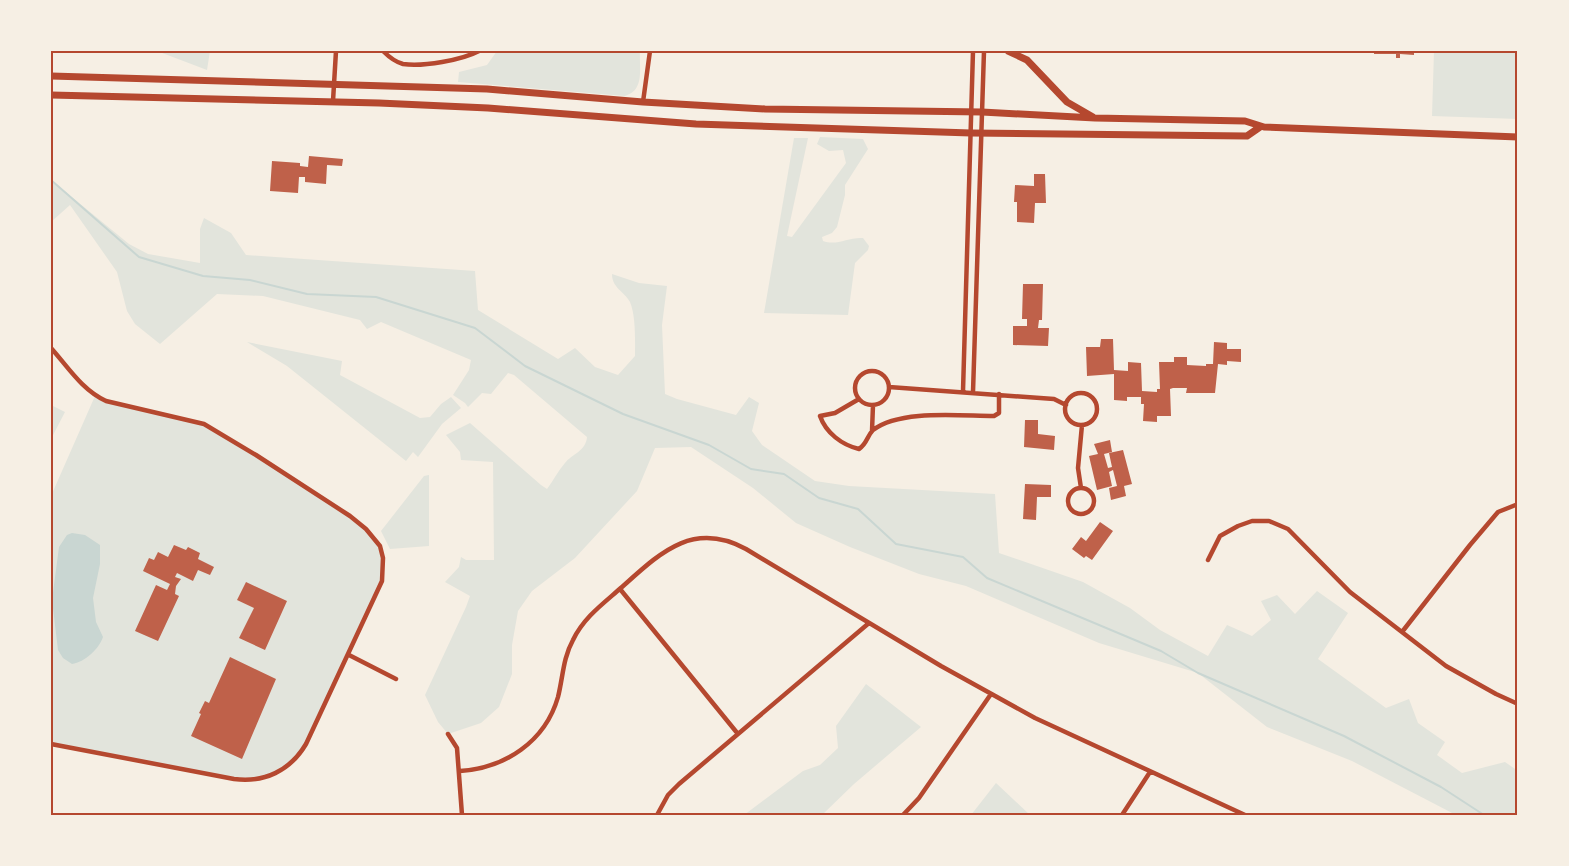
<svg xmlns="http://www.w3.org/2000/svg" width="1569" height="866" viewBox="0 0 1569 866" font-family="'Noto Sans',sans-serif">
<style>
.green{fill:#e2e4dc}
.water{fill:#c9d6d2}
.lines{fill:none;stroke-linecap:round;stroke-linejoin:round}
.stream{stroke:#c9d6d2;stroke-width:2}
.building{fill:#bf614a}
.minor{stroke:#b5482f;stroke-width:4.5}
.secondary{stroke:#b5482f;stroke-width:7}
.neatline{fill:none;stroke:#b5482f;stroke-width:2}
</style>
<rect width="100%" height="100%" fill="#f6efe4"/>
<path class="green" d="M157,51H210L207,70Z
M497,51H640C639,69 645,90 625,96L458,82L459,72L487,65Z
M1434,51H1518V119L1432,116Z
M820,137L863,139L868,149L845,185V195L837,227L832,233L822,237L823,241C837,246 848,237 863,238L869,246L868,250L855,263L848,315L764,313L794,138H808L787,236L792,237L846,163L843,150L829,151L817,144Z
M51,180L129,244L148,254L200,263V229L204,218L231,233L246,255L475,271L478,310L558,359L575,348L595,367L618,375L635,356C635,341 636,316 630,302C624,291 612,288 612,274L639,283L667,286L662,325L665,394L677,399L736,415L749,397L759,403L752,431L762,445L815,481L849,486L995,494L999,553L1083,582L1130,608L1160,630L1208,656L1227,625L1252,636L1271,620L1261,601L1277,595L1295,614L1317,591L1348,613L1318,659L1386,708L1409,699L1418,723L1445,742L1437,755L1462,773L1505,762L1518,771V815H1456L1352,761L1267,727L1198,673L1099,643L966,586L919,574L850,547L796,523L753,488L691,447L655,448L637,491L575,558L532,591L518,611L512,645V674L499,707L481,723L448,734L438,722L425,695L466,607L470,596L445,582L459,567L461,557L466,560H494L493,462L461,460L460,452L446,435L470,423L541,485L547,489C553,481 558,471 565,463C572,454 586,451 587,437L514,375L508,373L491,394L482,393L468,407L465,403L453,395L469,370L471,360L381,322L367,329L360,320L263,296L217,294L160,344L135,324L127,311L117,272L70,205L51,222Z
M247,342L342,361L340,375L420,418L430,417L441,404L451,397L461,408L442,424L418,457L413,452L406,461L287,366Z
M95,396L106,401L204,424L350,516L375,538L383,558L382,581L306,744L283,770L250,781L51,744V496Z
M51,405L65,412L51,439Z
M429,475V546L390,549L381,531L424,476Z
M866,684L921,727L854,784L822,815H744L803,771L820,765L838,748L836,726Z
M996,783L1030,815H971Z"/>
<path class="water" d="M72,533L85,535L100,545V564L93,598L96,622L103,637C99,649 85,662 72,664L63,658L58,650L52,600L59,547L67,535Z"/>
<g class="lines">
<path class="stream" d="M51,180L139,257L203,276L250,280L307,294L376,297L475,328L525,366L623,414L709,445L751,469L784,474L819,498L858,509L896,544L963,557L987,578L1161,651L1198,673L1344,736L1441,787L1484,815"/>
</g>
<path class="building" d="M1374,51H1414V55L1400,54V58H1396V54H1374Z
M309,156L343,159L342,166L327,165L326,184L305,182V177H299L298,193L270,191L272,161L300,163V166L308,167Z
M1034,174H1045L1046,203H1035L1034,223L1017,222V202H1014L1015,185L1034,186Z
M1023,284H1043L1042,320H1039L1038,328H1049L1048,346L1013,345V326H1027V319H1022Z
M1101,339H1113L1114,370L1128,371V362L1141,363L1142,391L1157,392V389H1160L1159,362H1174V357H1187V365L1206,366V364H1213L1214,342L1227,343V349H1241V362L1227,361V365L1218,364L1215,393H1186L1187,388H1173L1170,389L1171,416H1157V422L1143,421L1144,404H1141V397H1127V401L1114,400V374L1087,376L1086,347H1100Z
M1025,420H1038V434L1055,436L1054,450L1024,447Z
M1110,440L1112,452L1104,454L1108,468L1112,467L1109,453L1123,450L1132,484L1124,486L1126,496L1111,500L1109,488L1117,486L1113,470L1109,472L1112,486L1097,490L1089,456L1098,454L1094,444Z
M1025,484L1051,485V497H1037L1036,520L1023,519Z
M1100,522L1113,531L1092,560L1086,556L1084,558L1072,549L1081,537L1086,541Z
M174,545L186,550L188,547L200,553L198,559L214,567L210,575L198,570L193,581L177,573L175,577L181,579L176,586L175,594L179,596L158,641L135,631L156,585L167,590L170,584L143,571L149,558L154,560L158,552L168,557Z
M246,582L287,601L265,650L239,638L254,608L237,600Z
M230,657L276,679L242,759L191,736L201,714L199,713L205,701L209,703Z"/>
<g class="lines">
<path class="minor" d="M383,51C389,57 395,62 403,64C423,67 462,60 479,51
M333,101L336,51
M643,102L650,51
M51,348C68,367 82,390 106,401L204,424L256,455L350,516L366,529L380,546L383,558L382,581L306,744C290,771 264,783 234,779L51,744
M855 388a17 17 0 1 1 34 0a17 17 0 1 1-34 0Z
M889,387L1054,399L1066,405
M963,391L973,51
M973,392L984,51
M1065 409a16 16 0 1 1 32 0a16 16 0 1 1-32 0Z
M859,399L835,413L820,416C826,433 842,445 859,449C867,444 867,436 873,430C900,409 961,416 994,416L999,413V394
M872,431L873,405
M1081,488L1078,468L1082,425
M1068 501a13 13 0 1 1 26 0a13 13 0 1 1-26 0Z
M1208,560L1220,536L1238,526L1252,521H1269L1288,529L1350,592L1446,666L1496,694L1518,704
M620,589L738,734
M1402,632L1470,545L1498,512L1518,504
M349,655L396,679
M448,734L457,748L462,815
M460,771C505,768 545,742 558,697C563,677 563,658 573,640C584,617 604,603 622,587C660,553 693,520 746,549L941,666L1035,718L1245,815
M657,815L668,795L679,784L869,623
M903,815L919,798L991,694
M1122,815L1150,772"/>
<path class="secondary" d="M1008,51L1027,60L1067,102L1093,117
M51,76L487,89L643,102L765,109L982,112L1095,118L1245,121L1264,127L1518,137
M51,95L379,103L488,108L696,124L971,133L1247,136L1260,127"/>
</g>
<rect width="1569" height="866" fill="none" stroke="#f6efe4" stroke-width="105"/>
<rect x="52" y="52" width="1464" height="762" class="neatline"/>
</svg>
